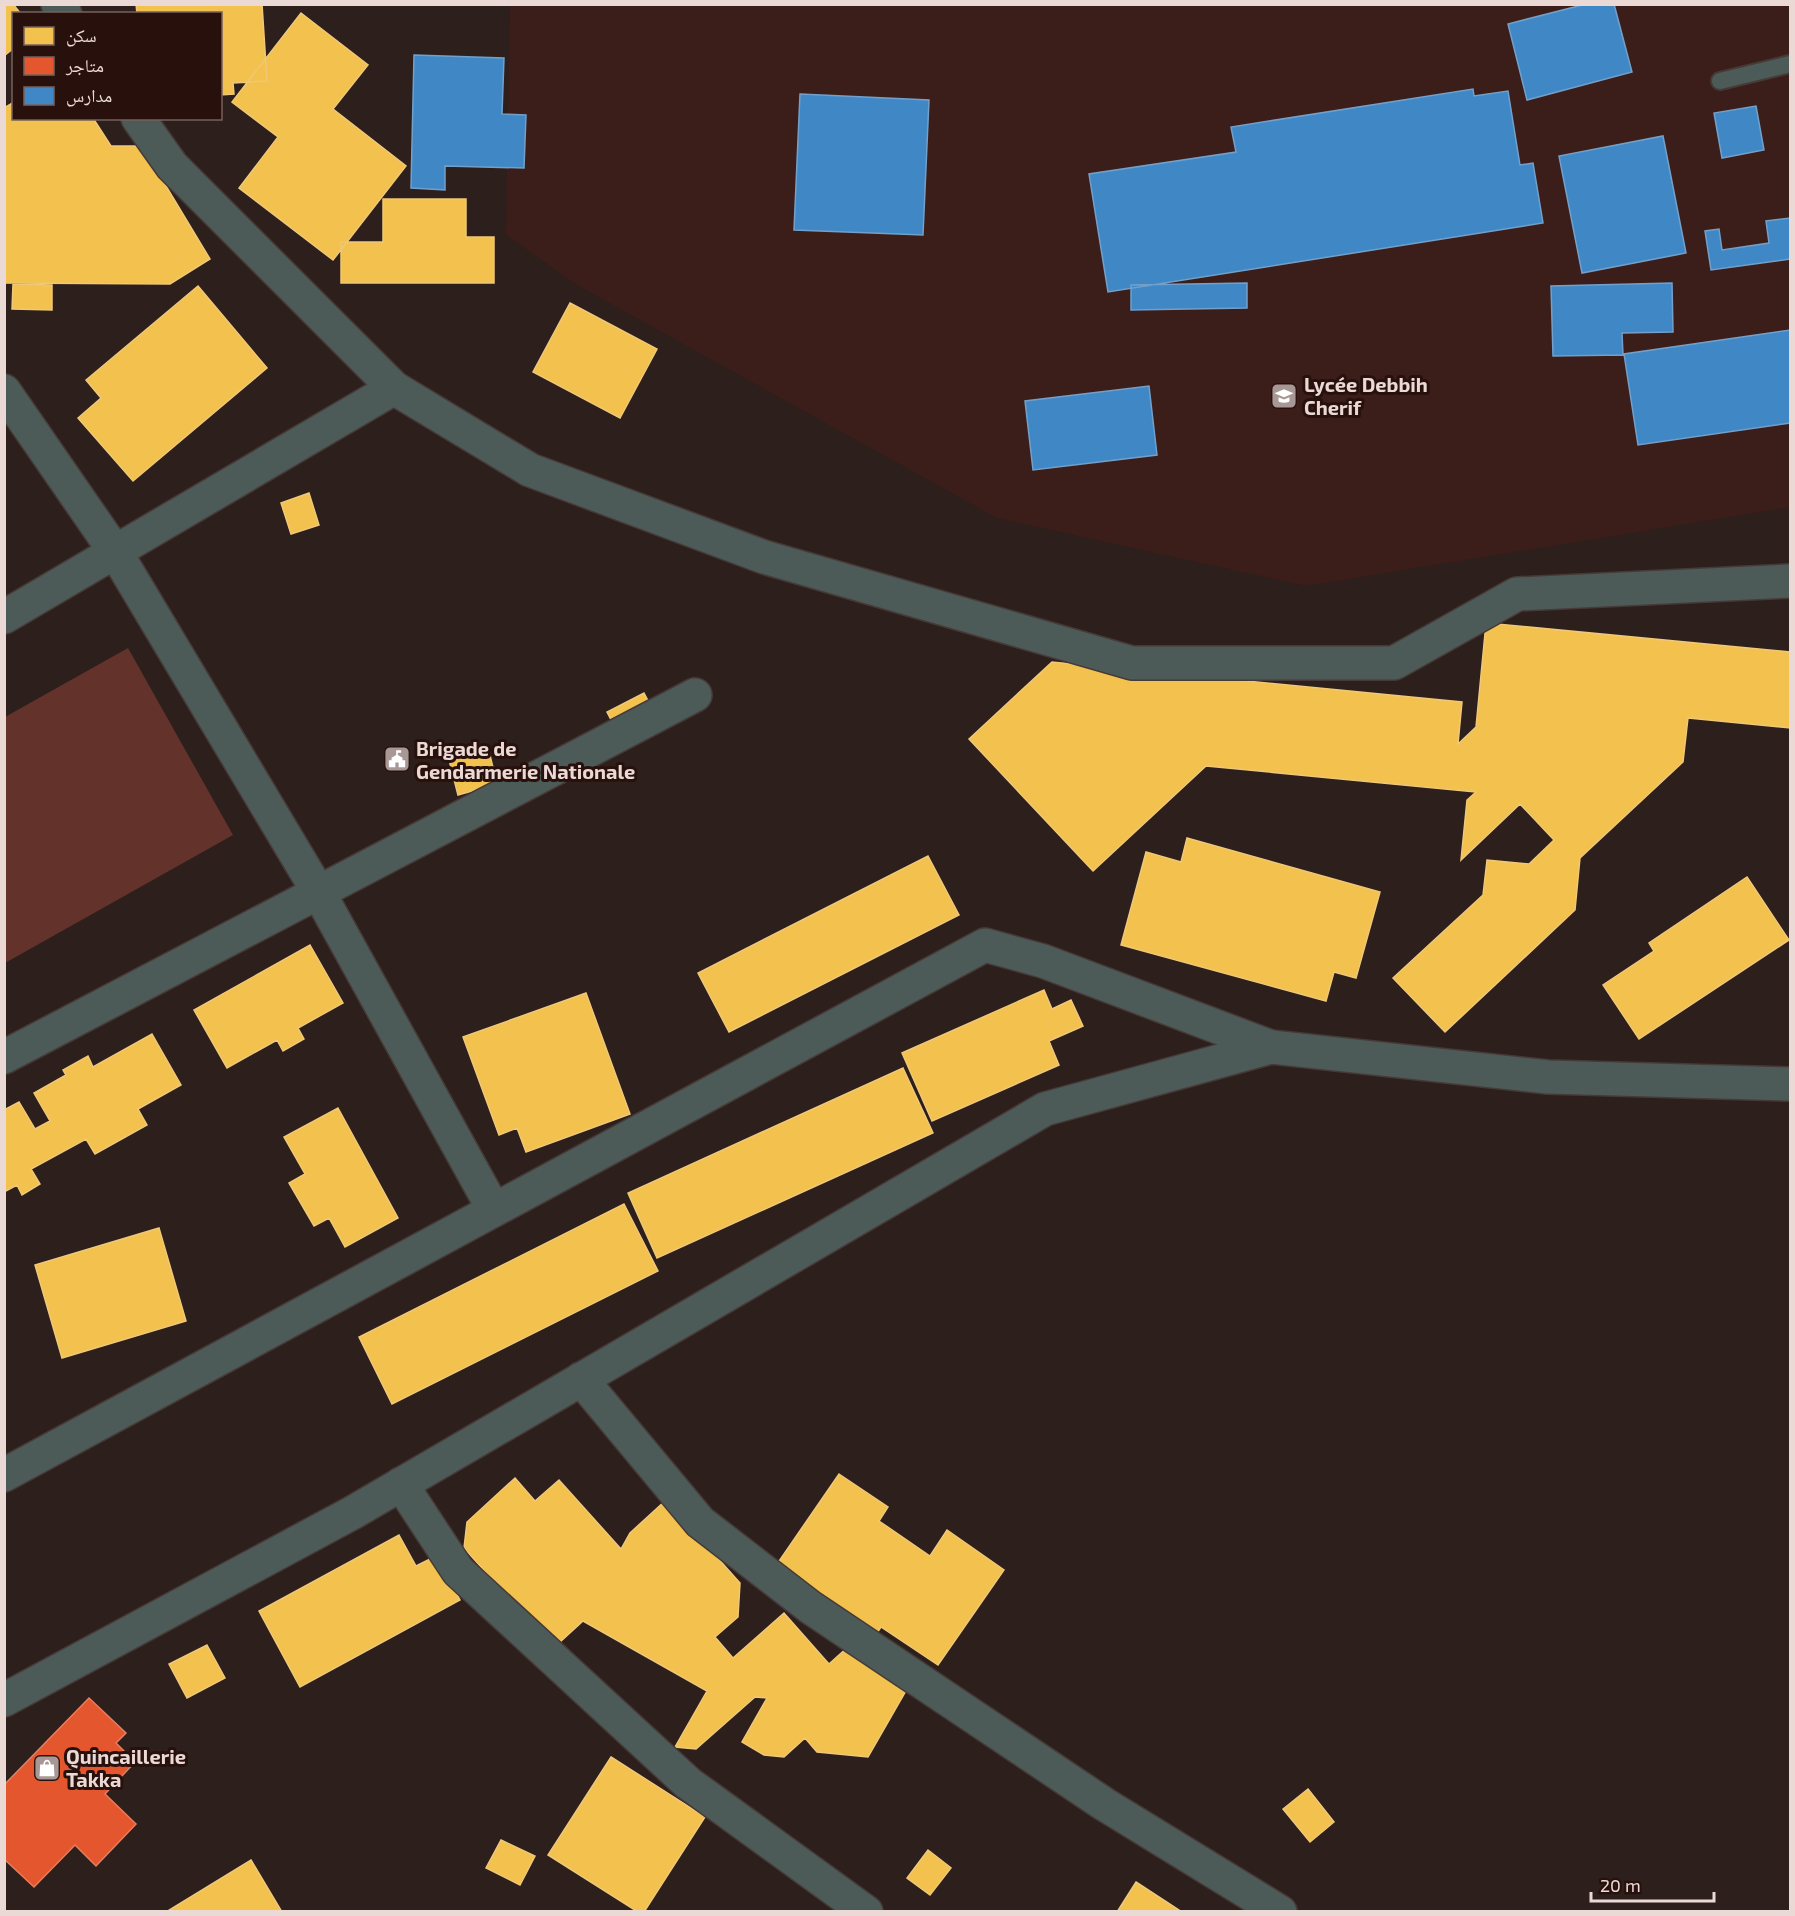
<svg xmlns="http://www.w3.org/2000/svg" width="1795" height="1916" viewBox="0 0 1795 1916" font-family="'Exo 2','Noto Naskh Arabic',sans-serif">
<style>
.built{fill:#3b1e19}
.green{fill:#63322b}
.homes{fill:#f2c14e;stroke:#f0c877;stroke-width:1.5}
.shops{fill:#e4572e;stroke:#e67e60;stroke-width:1.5}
.schools{fill:#3f88c5;stroke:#73a0ca;stroke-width:1.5}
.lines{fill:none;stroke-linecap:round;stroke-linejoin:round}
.service-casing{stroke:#463a38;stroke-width:20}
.minor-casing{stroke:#463a38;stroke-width:36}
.tertiary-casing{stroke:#463a38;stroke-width:36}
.service{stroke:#4d5b58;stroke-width:16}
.minor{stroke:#4d5b58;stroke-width:33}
.tertiary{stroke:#4d5b58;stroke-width:33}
.labels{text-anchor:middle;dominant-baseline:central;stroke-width:6;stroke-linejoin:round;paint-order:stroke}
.poi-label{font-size:20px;font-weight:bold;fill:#ebd9d6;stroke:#28110d;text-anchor:start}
</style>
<rect width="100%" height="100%" fill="#2d1f1c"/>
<path class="built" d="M510,5H1790V507L1306,586L997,518L577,285L506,235Z"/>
<path class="green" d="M128,648L233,835L5,963V717Z"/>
<path class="homes" d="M4,4H13L21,14H14V48L4,56Z
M136,4H262L267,81L233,83L234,94L220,95V14H137Z
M301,13L368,65L333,109L406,166L333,260L239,188L278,137L232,102Z
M14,102V118H93L111,146H142L210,259L170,284L4,283V108Z
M383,199H466V237H494V283H341V242H383Z
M13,284L52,285V310L12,309Z
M198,286L267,368L133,481L78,418L101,398L86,380Z
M570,303L657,349L620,418L533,372Z
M309,493L319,525L291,534L281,503Z
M1486,623L1790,652V728L1688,718L1683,762L1580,858L1575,910L1445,1032L1393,978L1483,895L1487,860L1529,864L1554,840L1520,804L1461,860L1467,800L1476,792L1206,766L1093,871L969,739L1052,662L1462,702L1458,744L1476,727Z
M644,693L655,714L618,733L607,712Z
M488,747L497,784L458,795L448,756Z
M1187,838L1380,892L1356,978L1334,972L1326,1001L1121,945L1146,852L1181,862Z
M928,856L959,915L729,1032L698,973Z
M1747,877L1789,940L1639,1039L1603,985L1654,951L1649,943Z
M310,945L343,1003L298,1028L304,1039L283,1051L277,1040L227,1068L194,1010Z
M1044,990L1052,1009L1071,1000L1083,1026L1049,1041L1059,1065L932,1121L902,1053Z
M586,993L630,1114L526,1152L517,1128L499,1135L463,1037Z
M152,1034L181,1085L138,1109L147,1125L95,1154L86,1139L31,1169L40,1184L22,1195L17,1185L4,1192V1110L19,1102L35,1129L50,1121L34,1093L66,1075L63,1070L88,1056L93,1067Z
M903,1068L933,1133L657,1258L628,1193Z
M338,1108L398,1218L345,1247L329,1218L314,1226L289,1183L305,1174L284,1137Z
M624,1204L658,1271L392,1404L359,1337Z
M159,1228L186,1321L62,1358L35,1265Z
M839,1474L888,1507L879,1521L930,1556L947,1530L1004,1570L938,1665L881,1627L875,1636L775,1567Z
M515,1478L535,1501L559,1480L621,1549L630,1533L666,1500L740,1583L738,1617L715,1637L733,1658L784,1613L829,1664L848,1647L911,1682L868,1757L817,1752L805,1738L784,1757L764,1755L742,1742L767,1698L755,1697L696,1749L675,1747L707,1691L583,1621L561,1641L534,1626L464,1548L467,1522Z
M399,1535L416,1566L436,1556L460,1600L300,1687L259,1611Z
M207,1645L225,1678L187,1698L169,1664Z
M611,1757L705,1817L644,1912H638L548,1855Z
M1308,1789L1334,1822L1310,1842L1283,1809Z
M501,1840L535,1856L520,1885L486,1868Z
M928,1850L951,1868L930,1895L907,1878Z
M251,1860L282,1912H166Z
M1136,1882L1182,1912H1117Z"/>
<path class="shops" d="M89,1698L126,1733L116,1743L135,1762L105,1794L136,1824L96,1866L75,1845L34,1887L4,1859V1785Z"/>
<path class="schools" d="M1586,4H1614L1632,72L1527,100L1508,24Z
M414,55L504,58L502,114L526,115L524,168L445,166V190L411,188Z
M1473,89L1474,96L1508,91L1520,165L1533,163L1543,223L1108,292L1089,174L1236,152L1231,127Z
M800,94L929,100L923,235L794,230Z
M1756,106L1764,150L1722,158L1714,113Z
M1663,136L1686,253L1582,273L1559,156Z
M1790,218V259L1711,270L1705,231L1719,229L1722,250L1769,243L1766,221Z
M1247,283V308L1131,310V285Z
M1672,283L1673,332L1622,333L1623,355L1553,356L1551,286Z
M1790,330V423L1638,445L1624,354Z
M1149,386L1157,455L1033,470L1025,401Z"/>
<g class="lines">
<defs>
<path id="service" d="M1720,81L1790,64"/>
<path id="minor" d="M4,391L116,553L319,893L494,1210L985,945L1043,961L1271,1047
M4,617L394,388
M4,1057L695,695
M581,1379L700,1522L810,1607L1104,1804L1280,1912
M4,1475L494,1210
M401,1484L458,1571L688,1783L866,1912"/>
<path id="tertiary" d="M58,4L65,14
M138,118L172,166L394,388L530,470L764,557L1132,663H1394L1517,594L1790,581
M4,1700L352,1513L1045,1109L1271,1047L1548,1077L1790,1084"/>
</defs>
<use href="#service" class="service-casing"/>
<use href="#minor" class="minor-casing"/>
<use href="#tertiary" class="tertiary-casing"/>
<use href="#service" class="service"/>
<use href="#minor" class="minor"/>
<use href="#tertiary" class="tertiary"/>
</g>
<defs>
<symbol id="school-square" viewBox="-11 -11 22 22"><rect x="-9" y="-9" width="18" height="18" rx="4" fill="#a89895" stroke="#28110d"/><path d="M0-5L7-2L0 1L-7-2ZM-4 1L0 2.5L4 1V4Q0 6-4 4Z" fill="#fff"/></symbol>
<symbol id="civic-square" viewBox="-11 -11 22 22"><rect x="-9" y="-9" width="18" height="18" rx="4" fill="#a89895" stroke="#28110d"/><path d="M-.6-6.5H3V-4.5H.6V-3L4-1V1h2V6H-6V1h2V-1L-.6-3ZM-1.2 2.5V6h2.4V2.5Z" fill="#fff"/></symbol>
<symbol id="shop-square" viewBox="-11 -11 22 22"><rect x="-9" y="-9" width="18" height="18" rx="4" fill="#a89895" stroke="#28110d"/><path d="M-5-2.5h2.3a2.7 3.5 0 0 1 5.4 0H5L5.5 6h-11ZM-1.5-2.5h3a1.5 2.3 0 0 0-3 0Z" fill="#fff"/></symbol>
</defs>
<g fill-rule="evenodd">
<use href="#school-square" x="1269" y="381" width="30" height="30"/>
<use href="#civic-square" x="382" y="744" width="30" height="30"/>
<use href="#shop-square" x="32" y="1753" width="30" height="30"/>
</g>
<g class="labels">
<g class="poi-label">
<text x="1304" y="384">Lycée Debbih<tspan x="1304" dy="23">Cherif</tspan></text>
<text x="416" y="748">Brigade de<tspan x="416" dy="23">Gendarmerie Nationale</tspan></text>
<text x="66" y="1756">Quincaillerie<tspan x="66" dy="23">Takka</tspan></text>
</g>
</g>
<rect width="1795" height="1916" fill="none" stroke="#ebd9d6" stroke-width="12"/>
<rect x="12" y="12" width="210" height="108" fill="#28110d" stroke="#76615d" stroke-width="1.5"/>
<rect x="24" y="27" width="30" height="18" fill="#f2c14e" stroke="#76615d" stroke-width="1.5"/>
<text x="66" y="42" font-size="18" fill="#ebd9d6">سكن</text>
<rect x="24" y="57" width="30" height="18" fill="#e4572e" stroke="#76615d" stroke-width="1.5"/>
<text x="66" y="72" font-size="18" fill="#ebd9d6">متاجر</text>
<rect x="24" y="87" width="30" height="18" fill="#3f88c5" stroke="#76615d" stroke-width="1.5"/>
<text x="66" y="102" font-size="18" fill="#ebd9d6">مدارس</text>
<path d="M1591 1892v9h123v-9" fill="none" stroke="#ebd9d6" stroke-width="3"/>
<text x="1600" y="1892" font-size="18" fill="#ebd9d6" stroke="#28110d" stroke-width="4.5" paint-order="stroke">20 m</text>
</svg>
